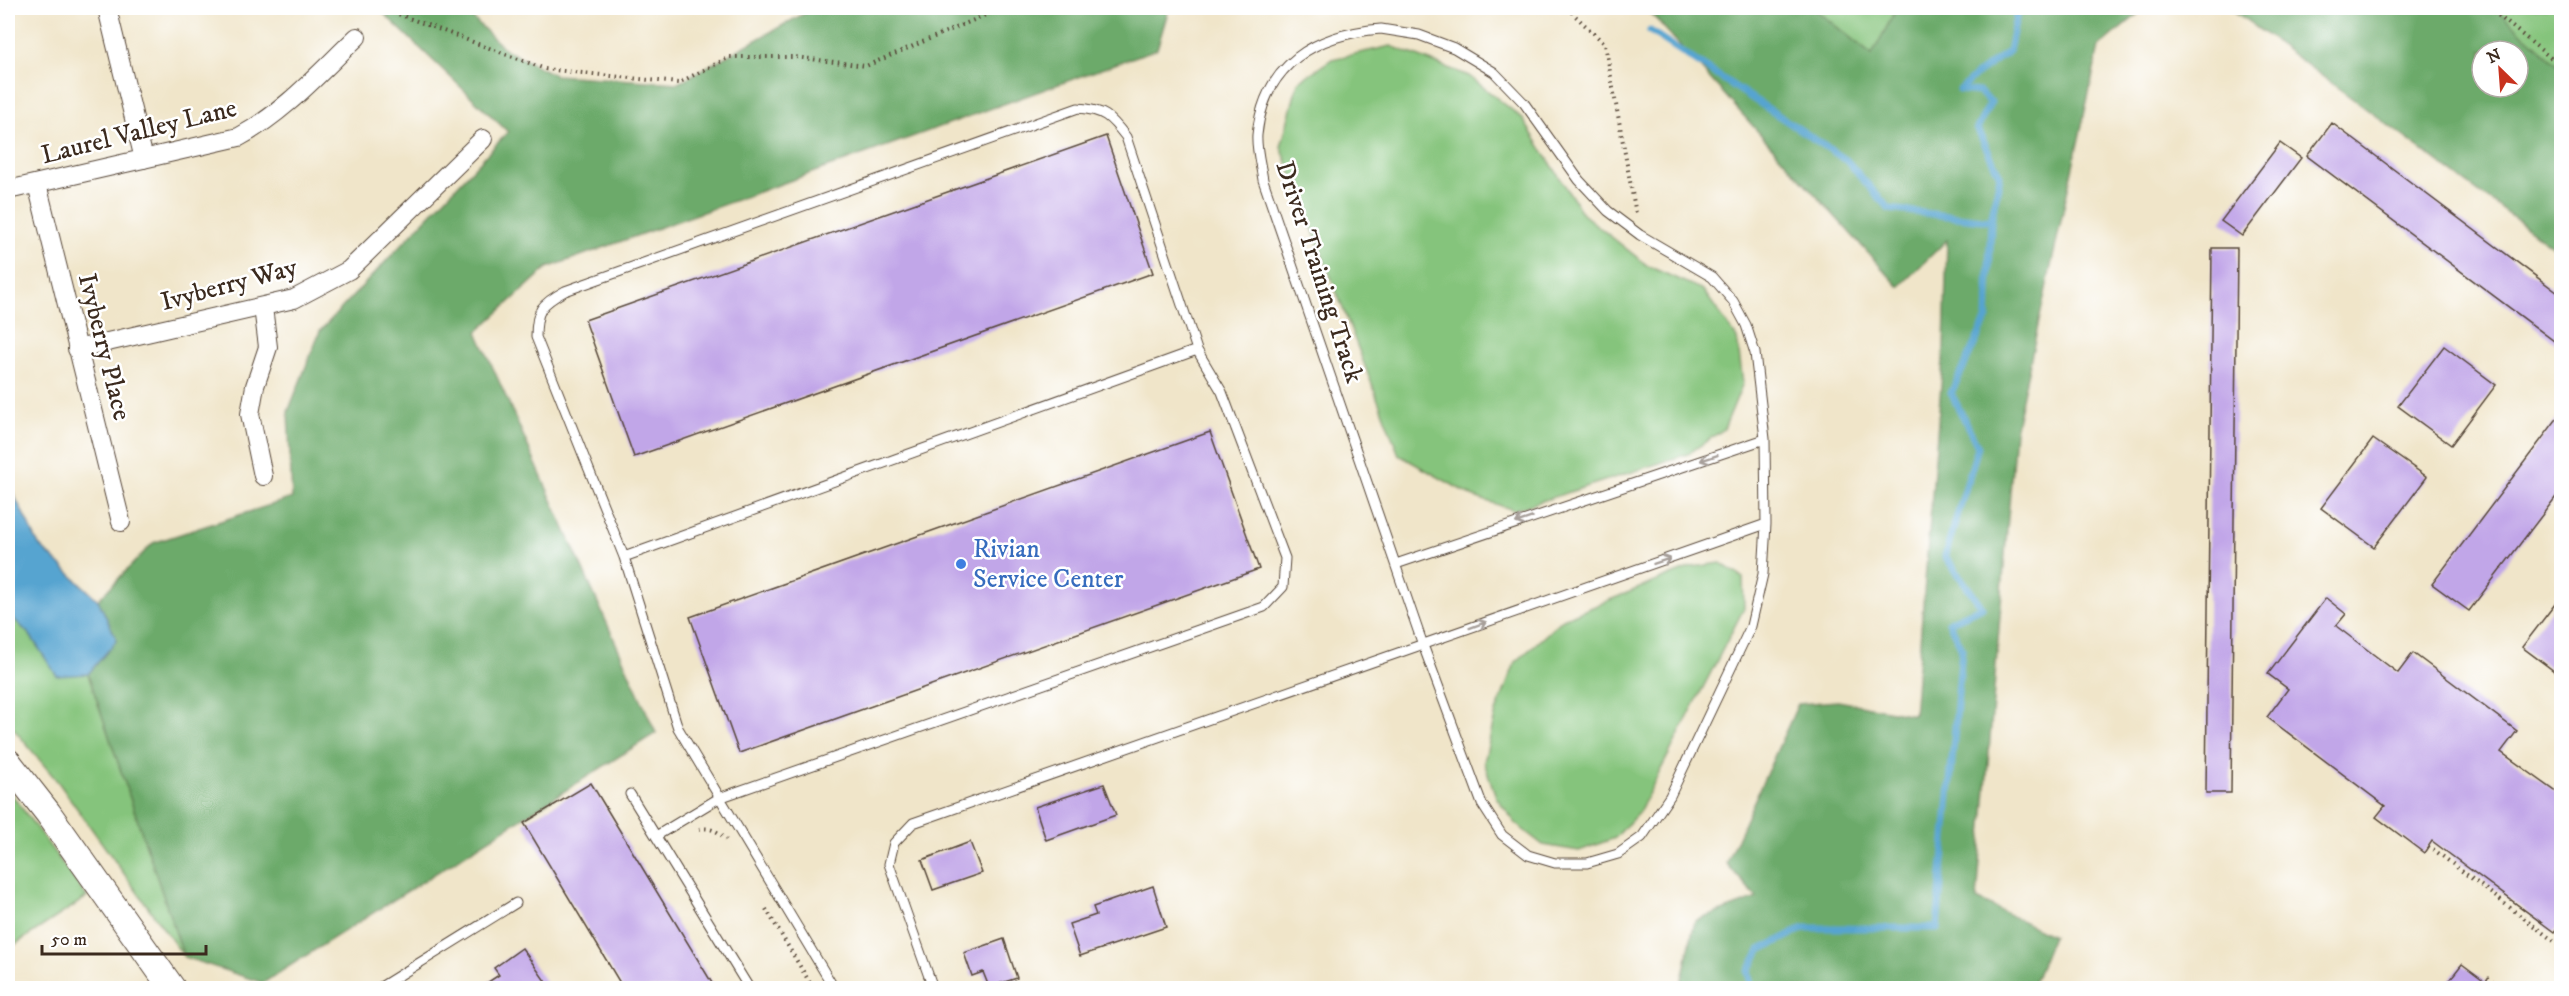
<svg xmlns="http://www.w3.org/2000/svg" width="2569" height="996" viewBox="0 0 2569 996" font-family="'IM FELL DW Pica',serif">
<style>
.green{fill:#85c47b;stroke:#60774c;stroke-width:1.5}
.forest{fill:#6caa6b;stroke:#546a44;stroke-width:1.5;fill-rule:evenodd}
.water{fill:#57a4d0;stroke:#496777;stroke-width:1.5}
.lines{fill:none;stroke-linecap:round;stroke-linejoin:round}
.stream{stroke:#57a4d0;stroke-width:7}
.building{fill:#c1a6e8}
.service-casing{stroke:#564638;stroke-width:11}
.minor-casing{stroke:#564638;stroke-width:20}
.secondary-casing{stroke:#564638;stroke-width:28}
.path{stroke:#564638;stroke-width:4;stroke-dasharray:1.5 4.5;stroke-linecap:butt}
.service{stroke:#fff;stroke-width:9}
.minor{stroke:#fff;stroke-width:18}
.secondary{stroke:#fff;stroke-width:26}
.oneway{stroke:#a79f9a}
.shop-dot{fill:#3f7fe0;stroke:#fff;stroke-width:2}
.labels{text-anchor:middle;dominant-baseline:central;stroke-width:5;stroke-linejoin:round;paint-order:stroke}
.street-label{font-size:26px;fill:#3b2a1e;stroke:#fff}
.shop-label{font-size:26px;fill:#366cbe;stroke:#fff;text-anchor:start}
</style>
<rect width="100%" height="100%" fill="#fff"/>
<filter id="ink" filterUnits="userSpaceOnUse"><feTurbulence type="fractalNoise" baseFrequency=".0167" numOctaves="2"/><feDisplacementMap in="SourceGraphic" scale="12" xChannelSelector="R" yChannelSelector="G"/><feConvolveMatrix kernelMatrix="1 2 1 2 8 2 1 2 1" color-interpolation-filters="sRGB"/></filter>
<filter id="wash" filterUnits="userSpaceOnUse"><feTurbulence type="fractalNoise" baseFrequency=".008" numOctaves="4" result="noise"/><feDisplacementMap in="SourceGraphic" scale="24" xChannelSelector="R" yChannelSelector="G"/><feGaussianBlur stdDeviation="1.35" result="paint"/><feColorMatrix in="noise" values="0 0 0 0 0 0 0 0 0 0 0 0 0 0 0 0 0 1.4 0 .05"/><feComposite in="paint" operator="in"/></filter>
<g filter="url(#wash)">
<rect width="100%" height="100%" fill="#f0e5c9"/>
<path class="green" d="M1813,8H1897L1872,55Z
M2464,8H2561V174L2518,87V51Z
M1391,46L1469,76L1522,118L1583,214L1648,266L1703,290L1737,338L1743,383L1724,429L1688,454L1514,510L1474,497L1399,455L1281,147L1298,82L1332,59Z
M1721,563L1743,578L1744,608L1639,812L1615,838L1579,851L1543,845L1517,825L1496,797L1484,762L1496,712L1515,663L1563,619L1691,567Z
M8,613L30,635L57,675L88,674L184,957L58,782L8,722Z
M8,789L87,897L8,949Z"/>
<path class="forest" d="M378,8H462L506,50L555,75L678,83L814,8H1169L1157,49L547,268L477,332L656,733L263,983L184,957L88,674L117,640L98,600L153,543L292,498L288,412L320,331L508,132Z
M1646,8H1813L1872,55L1897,8H2145L2099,47L2015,431L1977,899L2053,936L2032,988H1680L1695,921L1757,898L1726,863L1798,704L1838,701L1914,715L1944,348L1947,240L1899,287Z
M2230,8H2494L2561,67V253ZM2482,51H2518V87H2482Z"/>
<path class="water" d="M8,483L39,545L98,600L117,640L88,674L57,676L30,635L8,613Z"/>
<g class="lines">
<path class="stream" d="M1650,31L1846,160L1889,209L1991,221
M1752,988L1748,972L1760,950L1804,928H1937L1962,649L1949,622L1982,607L1945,556L1978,447L1951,393L1987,318L1991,221L2000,176L1977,128L1991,102L1979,92L1960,90L1978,73L2009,51L2018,8"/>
</g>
<g id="blocks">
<path class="building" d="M2332,123L2562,296V347L2307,156Z
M1106,136L1153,273L634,457L585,320Z
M2280,143L2301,158L2242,236L2221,221Z
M2212,248H2237L2231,793H2206Z
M2444,346L2496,385L2451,445L2398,406Z
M2562,412V489L2469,611L2432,584Z
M1210,432L1259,569L739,753L690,617Z
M2373,439L2427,477L2374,547L2321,508Z
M2562,595V677L2522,647Z
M2326,598L2346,614L2336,626L2398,673L2413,653L2517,731L2501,752L2562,796V922L2554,932L2432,841L2424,853L2376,817L2385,806L2267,717L2288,689L2268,674Z
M591,783L715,988H623L524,823Z
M1104,784L1116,815L1046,840L1035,807Z
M970,842L982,873L933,890L922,860Z
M1153,886L1166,927L1080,956L1069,924L1096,915L1093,907Z
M1004,939L1017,978L989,987L983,972L972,976L964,953Z
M522,948L550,988H479L499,975L494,968Z
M2462,964L2494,988H2443Z"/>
</g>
</g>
<g filter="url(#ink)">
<use href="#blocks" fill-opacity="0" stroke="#564638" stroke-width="1.5"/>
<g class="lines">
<defs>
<path id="service" d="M1381,29L1419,35L1454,48L1494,72L1524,103L1579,180L1608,211L1640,235L1712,277L1733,301L1746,325L1755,353L1765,439L1766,524L1763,574L1751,626L1670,796L1642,837L1618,854L1587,863H1555L1528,855L1502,835L1482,804L1423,645L1263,180C1261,166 1256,149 1257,135C1264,64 1316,34 1381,29Z
M624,557L536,337C536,310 541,304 565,291L1078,108C1104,110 1110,116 1126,137L1197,350L1222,392L1285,558L1283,587L1264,607L719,798L656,836
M1396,564L1765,439
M630,794L749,988
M379,988L516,903
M834,988L678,728L624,557L1197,350
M933,988L889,864L894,843L913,823L1766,524"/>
<path id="minor" d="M107,8L144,159
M37,184L121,522
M8,190L239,137C285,112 320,72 357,37
M263,307L268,347L255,386L250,414L263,476
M77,349L294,299L349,270L483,139"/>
<path id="secondary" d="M8,762L48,813L172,988"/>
</defs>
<use href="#service" class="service-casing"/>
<use href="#minor" class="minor-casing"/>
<use href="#secondary" class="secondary-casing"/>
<path class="path" d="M382,8L545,69L678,83L730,57H795L866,66L1002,8
M1567,8L1605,44L1636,214
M2489,8L2562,67
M699,829C710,827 719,831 726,840
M2433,849L2555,942
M766,909L813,988
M2487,978L2502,988"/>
<use href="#service" class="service"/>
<use href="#minor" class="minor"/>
<use href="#secondary" class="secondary"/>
</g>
<defs><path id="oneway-shaft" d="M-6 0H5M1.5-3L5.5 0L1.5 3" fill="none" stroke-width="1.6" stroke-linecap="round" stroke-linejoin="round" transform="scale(1.5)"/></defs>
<g class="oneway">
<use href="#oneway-shaft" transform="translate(1709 458) rotate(162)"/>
<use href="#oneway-shaft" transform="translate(1524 520) rotate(161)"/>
<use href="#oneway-shaft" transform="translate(1662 561) rotate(-19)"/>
<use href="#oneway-shaft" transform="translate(1478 625) rotate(-20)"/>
</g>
</g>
<circle class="shop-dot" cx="961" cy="564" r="6"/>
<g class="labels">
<g class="street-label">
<text transform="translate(139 132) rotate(-14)">Laurel Valley Lane</text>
<text transform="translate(1319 272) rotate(72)">Driver Training Track</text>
<text transform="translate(229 285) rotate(-15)">Ivyberry Way</text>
<text transform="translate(104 347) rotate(76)">Ivyberry Place</text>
</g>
<g class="shop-label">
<text x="973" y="549">Rivian<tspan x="973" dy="30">Service Center</tspan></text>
</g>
</g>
<rect width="2569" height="996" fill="none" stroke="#fff" stroke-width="30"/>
<g transform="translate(2500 69) rotate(335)"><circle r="28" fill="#ffffff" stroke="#b1aaa5" stroke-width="1.5"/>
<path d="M0-4.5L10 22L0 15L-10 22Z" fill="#c8321e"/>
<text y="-9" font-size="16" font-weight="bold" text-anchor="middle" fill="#3b2a1e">N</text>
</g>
<path d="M42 945v9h164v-9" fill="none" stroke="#3b2a1e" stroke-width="3"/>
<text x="51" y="945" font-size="18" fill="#3b2a1e" stroke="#ffffff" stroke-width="4.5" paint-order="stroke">50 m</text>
</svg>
